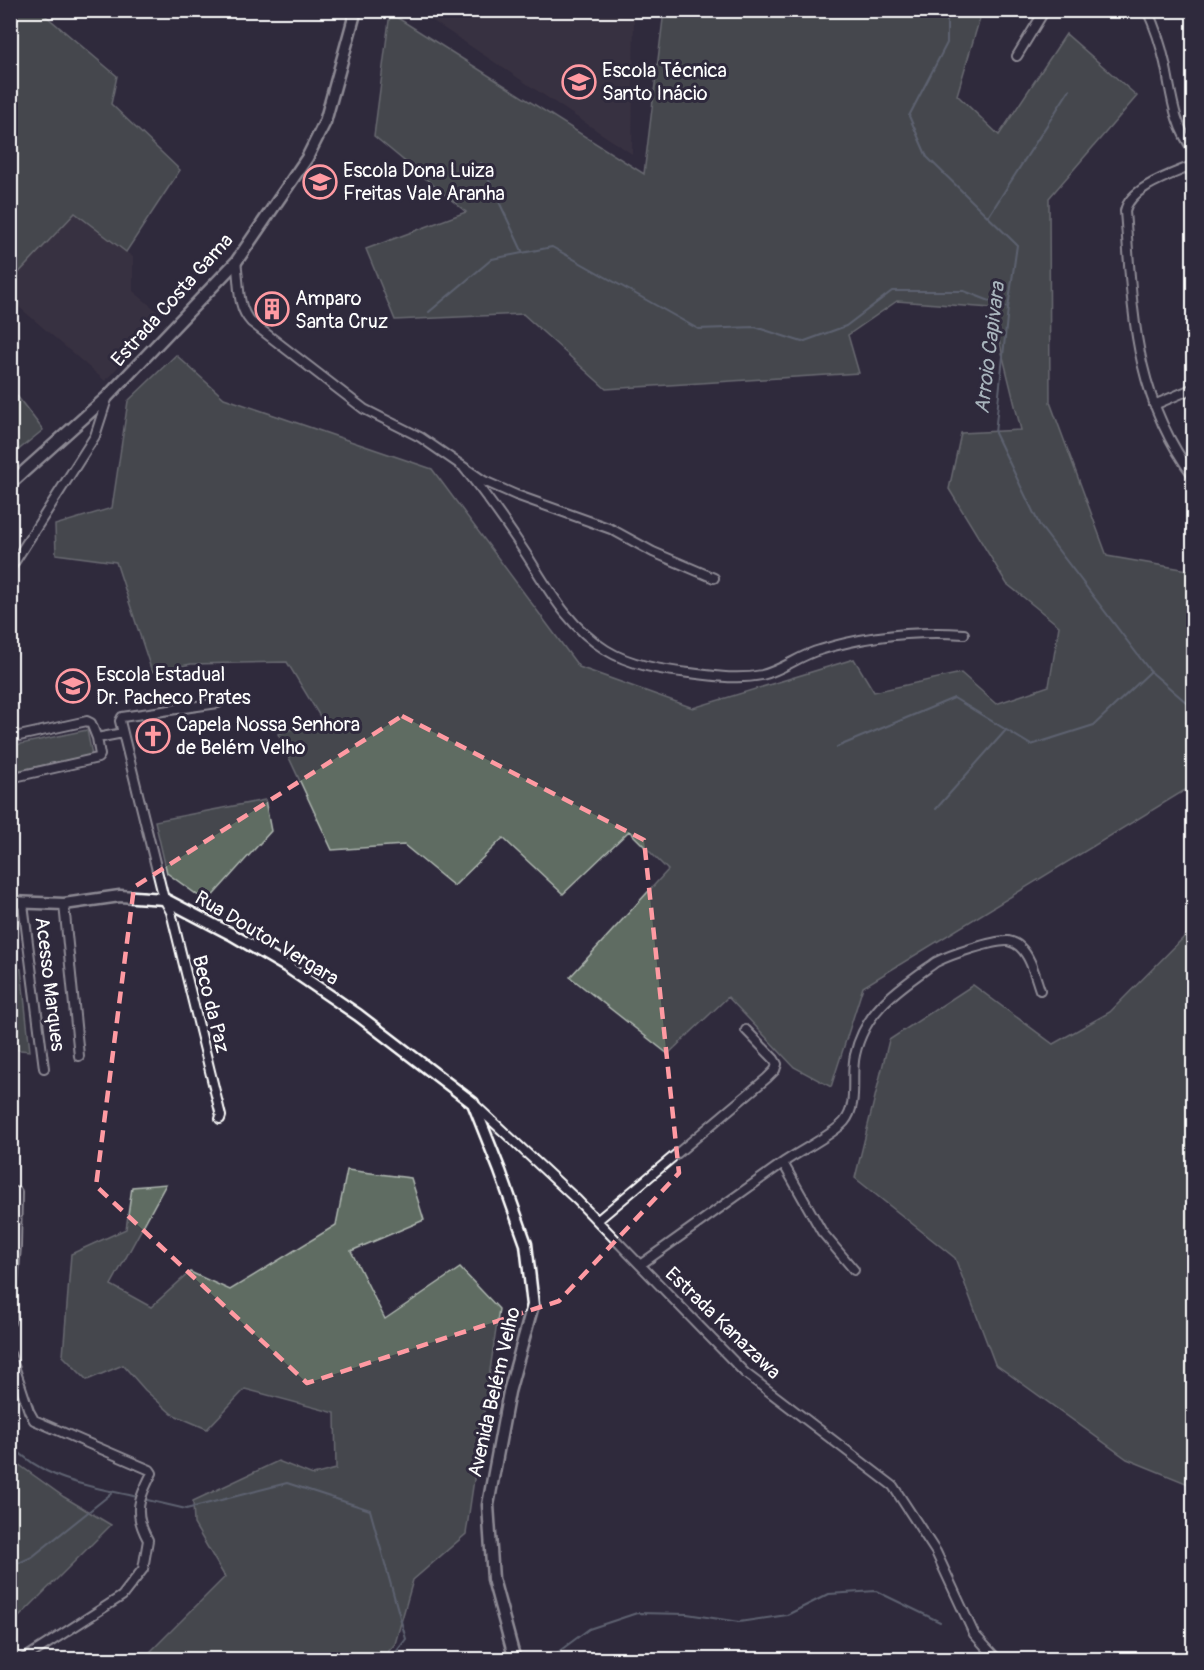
<svg xmlns="http://www.w3.org/2000/svg" width="1204" height="1670" viewBox="0 0 1204 1670" font-family="Pangolin,sans-serif">
<style>
.built{fill:#423a46}
.green{fill:#5e6c62;stroke:#aeb6b0;stroke-width:1.5}
.lines{fill:none;stroke-linecap:round;stroke-linejoin:round}
.stream{stroke:#96a5af;stroke-width:2}
.minor-casing{stroke:#fff;stroke-width:12}
.secondary-casing{stroke:#fff;stroke-width:15}
.minor{stroke:#2f2a3d;stroke-width:8}
.secondary{stroke:#2f2a3d;stroke-width:10}
.marked{fill:none;stroke:#ff9aa2;stroke-width:4.5;stroke-dasharray:12 8;stroke-linejoin:round}
.labels{text-anchor:middle;dominant-baseline:central;stroke-width:6;stroke-linejoin:round;paint-order:stroke}
.poi-label{font-size:20px;fill:#fff;stroke:#2f2a3d;text-anchor:start}
.street-label{font-size:20px;fill:#fff;stroke:#2f2a3d}
.water-label{font-size:21px;font-style:italic;fill:#a8b4bc;stroke:#2f2a3d}
</style>
<rect width="100%" height="100%" fill="#2f2a3d"/>
<filter id="ink" filterUnits="userSpaceOnUse"><feTurbulence type="fractalNoise" baseFrequency=".0167" numOctaves="2"/><feDisplacementMap in="SourceGraphic" scale="12" xChannelSelector="R" yChannelSelector="G"/><feConvolveMatrix kernelMatrix="1 2 1 2 8 2 1 2 1" color-interpolation-filters="sRGB"/></filter>
<g filter="url(#ink)">
<path class="built" d="M418,11H634L632,154Z
M75,213L133,257V291L164,317L105,381L11,300L10,281Z"/>
<path class="green" d="M11,10L40,11L117,76L111,104L180,170L126,252L75,213L11,281Z
M664,11H982L957,95L999,135L1066,34L1137,96L1049,198L1050,402L1107,556L1193,571V803L1185,790L863,987L831,1087L794,1067L728,997L668,1054L570,977L668,870L629,831L563,894L503,838L454,886L404,845L332,850L278,734L321,718L287,662L191,664L152,672L116,562L56,554L55,525L112,508L128,401L176,355L224,398L432,469L579,667L693,708L854,659L874,692L961,673L996,704L1049,686L1059,626L1007,584L949,489L961,433L1021,430L991,308L897,301L848,335L859,373L606,389L523,314L395,320L366,249L466,212L374,136L390,13L644,174Z
M11,388L43,430L11,456H10Z
M87,730L92,755L11,772V746Z
M265,800L271,831L207,902L167,873L155,821Z
M1193,928V1486L1127,1459L995,1364L955,1258L855,1178L889,1040L973,985L1053,1044L1110,1012Z
M11,968L21,969L30,1051L11,1049Z
M347,1170L411,1178L424,1220L351,1251L385,1319L460,1268L499,1309L466,1534L413,1580L395,1644L382,1659H103L113,1650L147,1655L225,1577L194,1524L193,1501L278,1461L313,1475L336,1469L335,1413L245,1389L207,1429L172,1414L145,1390L123,1365L87,1380L63,1356L71,1254L126,1229L132,1187L166,1184L111,1285L151,1307L190,1272L230,1290L336,1225Z
M11,1459L64,1497L111,1525L11,1625Z"/>
<g class="lines">
<path class="stream" d="M947,10V43L909,116L927,157L1017,245L1008,308L995,433L1040,526L1150,671L1194,709
M481,163L523,253
M988,217L1070,89
M429,312L492,259L552,247L698,329L755,327L802,342L846,326L892,291H964L1008,308
M837,747L954,698L1031,745L1094,725L1150,672
M936,809L1006,730
M10,1444C46,1482 90,1486 138,1497
M143,1499L186,1509L287,1483L370,1510L406,1639L390,1660
M10,1567L32,1557L112,1493
M554,1655L589,1629L637,1613L687,1614L739,1622L787,1615L829,1594L876,1591L940,1622"/>
<defs>
<path id="minor" d="M1147,10C1155,27 1161,45 1165,63C1172,95 1173,124 1194,151
M1017,56L1045,10
M1194,165C1173,174 1130,187 1125,211C1133,309 1132,394 1194,477
M236,262C240,283 236,306 251,322L364,409L420,437L484,481L516,495L611,529L653,552L714,578
M1154,405L1194,388
M464,468C487,496 508,526 528,557C550,592 569,627 606,650C630,665 662,670 689,673C713,676 738,680 762,675C783,670 800,655 820,650C866,636 916,631 964,634
M10,569L95,436L107,399
M218,703L122,717L120,721L164,899L171,912L221,1116L220,1119
M10,738L87,721L91,723L97,738L123,733
M10,778L98,758L100,755L97,738
M23,904L44,1068
M64,904L79,1056
M476,1106L577,1200L745,1373L893,1486L936,1552L974,1634L998,1660
M783,1163L822,1232L854,1270
M10,1192H17L16,1246L10,1322
M598,1220L767,1078L775,1070L777,1064L774,1059L746,1030
M640,1265C688,1231 736,1196 784,1162C801,1150 831,1136 844,1122C859,1105 850,1075 855,1055C865,1009 900,988 936,962C949,955 994,940 1008,941C1013,942 1017,944 1020,947C1031,957 1035,976 1040,990
M10,1354L29,1411L34,1420L150,1470L152,1473C138,1500 133,1513 148,1540L143,1569L122,1596L22,1660"/>
<path id="secondary" d="M10,484L107,397L236,262L307,158L325,122L356,10
M10,902L64,904L120,896L164,899L231,934L289,968L358,1015L473,1103L500,1171L526,1244L533,1305L509,1392L488,1505L493,1579L515,1660"/>
</defs>
<use href="#minor" class="minor-casing"/>
<use href="#secondary" class="secondary-casing"/>
<use href="#minor" class="minor"/>
<use href="#secondary" class="secondary"/>
</g>
</g>
<path d="M0 0H1204V1670H0ZM402,716L644,840L679,1173L559,1301L307,1383L96,1186L134,887Z" fill="#2f2a3d" fill-opacity=".55" fill-rule="evenodd"/>
<path class="marked" d="M402,716L644,840L679,1173L559,1301L307,1383L96,1186L134,887Z"/>
<defs>
<symbol id="school-ring" viewBox="-11 -11 22 22"><circle r="9.5" fill="#2f2a3d" stroke="#ff9aa2" stroke-width="1.5"/><path d="M0-5L7-2L0 1L-7-2ZM-4 1L0 2.5L4 1V4Q0 6-4 4Z" fill="#ff9aa2"/></symbol>
<symbol id="building-ring" viewBox="-11 -11 22 22"><circle r="9.5" fill="#2f2a3d" stroke="#ff9aa2" stroke-width="1.5"/><path d="M-4-6H4V6H1V3H-1V6H-4ZM-2.5-4.3h1.7v1.8h-1.7ZM.8-4.3h1.7v1.8H.8ZM-2.5-1h1.7V.8h-1.7ZM.8-1h1.7V.8H.8Z" fill="#ff9aa2"/></symbol>
<symbol id="church-ring" viewBox="-11 -11 22 22"><circle r="9.5" fill="#2f2a3d" stroke="#ff9aa2" stroke-width="1.5"/><path d="M-1.2-6h2.4v3.5h3.3v2.4h-3.3V6h-2.4V-.1h-3.3v-2.4h3.3Z" fill="#ff9aa2"/></symbol>
</defs>
<g fill-rule="evenodd">
<use href="#school-ring" x="560" y="63" width="38" height="38"/>
<use href="#school-ring" x="301" y="163" width="38" height="38"/>
<use href="#building-ring" x="253" y="290" width="38" height="38"/>
<use href="#school-ring" x="54" y="667" width="38" height="38"/>
<use href="#church-ring" x="134" y="717" width="38" height="38"/>
</g>
<g class="labels">
<g class="poi-label">
<text x="602" y="70">Escola Técnica<tspan x="602" dy="23">Santo Inácio</tspan></text>
<text x="343" y="170">Escola Dona Luiza<tspan x="343" dy="23">Freitas Vale Aranha</tspan></text>
<text x="295" y="298">Amparo<tspan x="295" dy="23">Santa Cruz</tspan></text>
<text x="96" y="674">Escola Estadual<tspan x="96" dy="23">Dr. Pacheco Prates</tspan></text>
<text x="176" y="724">Capela Nossa Senhora<tspan x="176" dy="23">de Belém Velho</tspan></text>
</g>
<g class="street-label">
<text transform="translate(172 300) rotate(-48)">Estrada Costa Gama</text>
<text transform="translate(267 938) rotate(31)">Rua Doutor Vergara</text>
<text transform="translate(50 984) rotate(83)">Acesso Marques</text>
<text transform="translate(211 1004) rotate(76)">Beco da Paz</text>
<text transform="translate(723 1323) rotate(44)">Estrada Kanazawa</text>
<text transform="translate(494 1392) rotate(-77)">Avenida Belém Velho</text>
</g>
<g class="water-label">
<text transform="translate(990 348) rotate(-83)">Arroio Capivara</text>
</g>
</g>
<rect width="1204" height="1670" fill="none" stroke="#2f2a3d" stroke-width="36"/>
<rect x="18" y="18" width="1168" height="1634" fill="none" stroke="#fff" stroke-width="2" filter="url(#ink)"/>
</svg>
